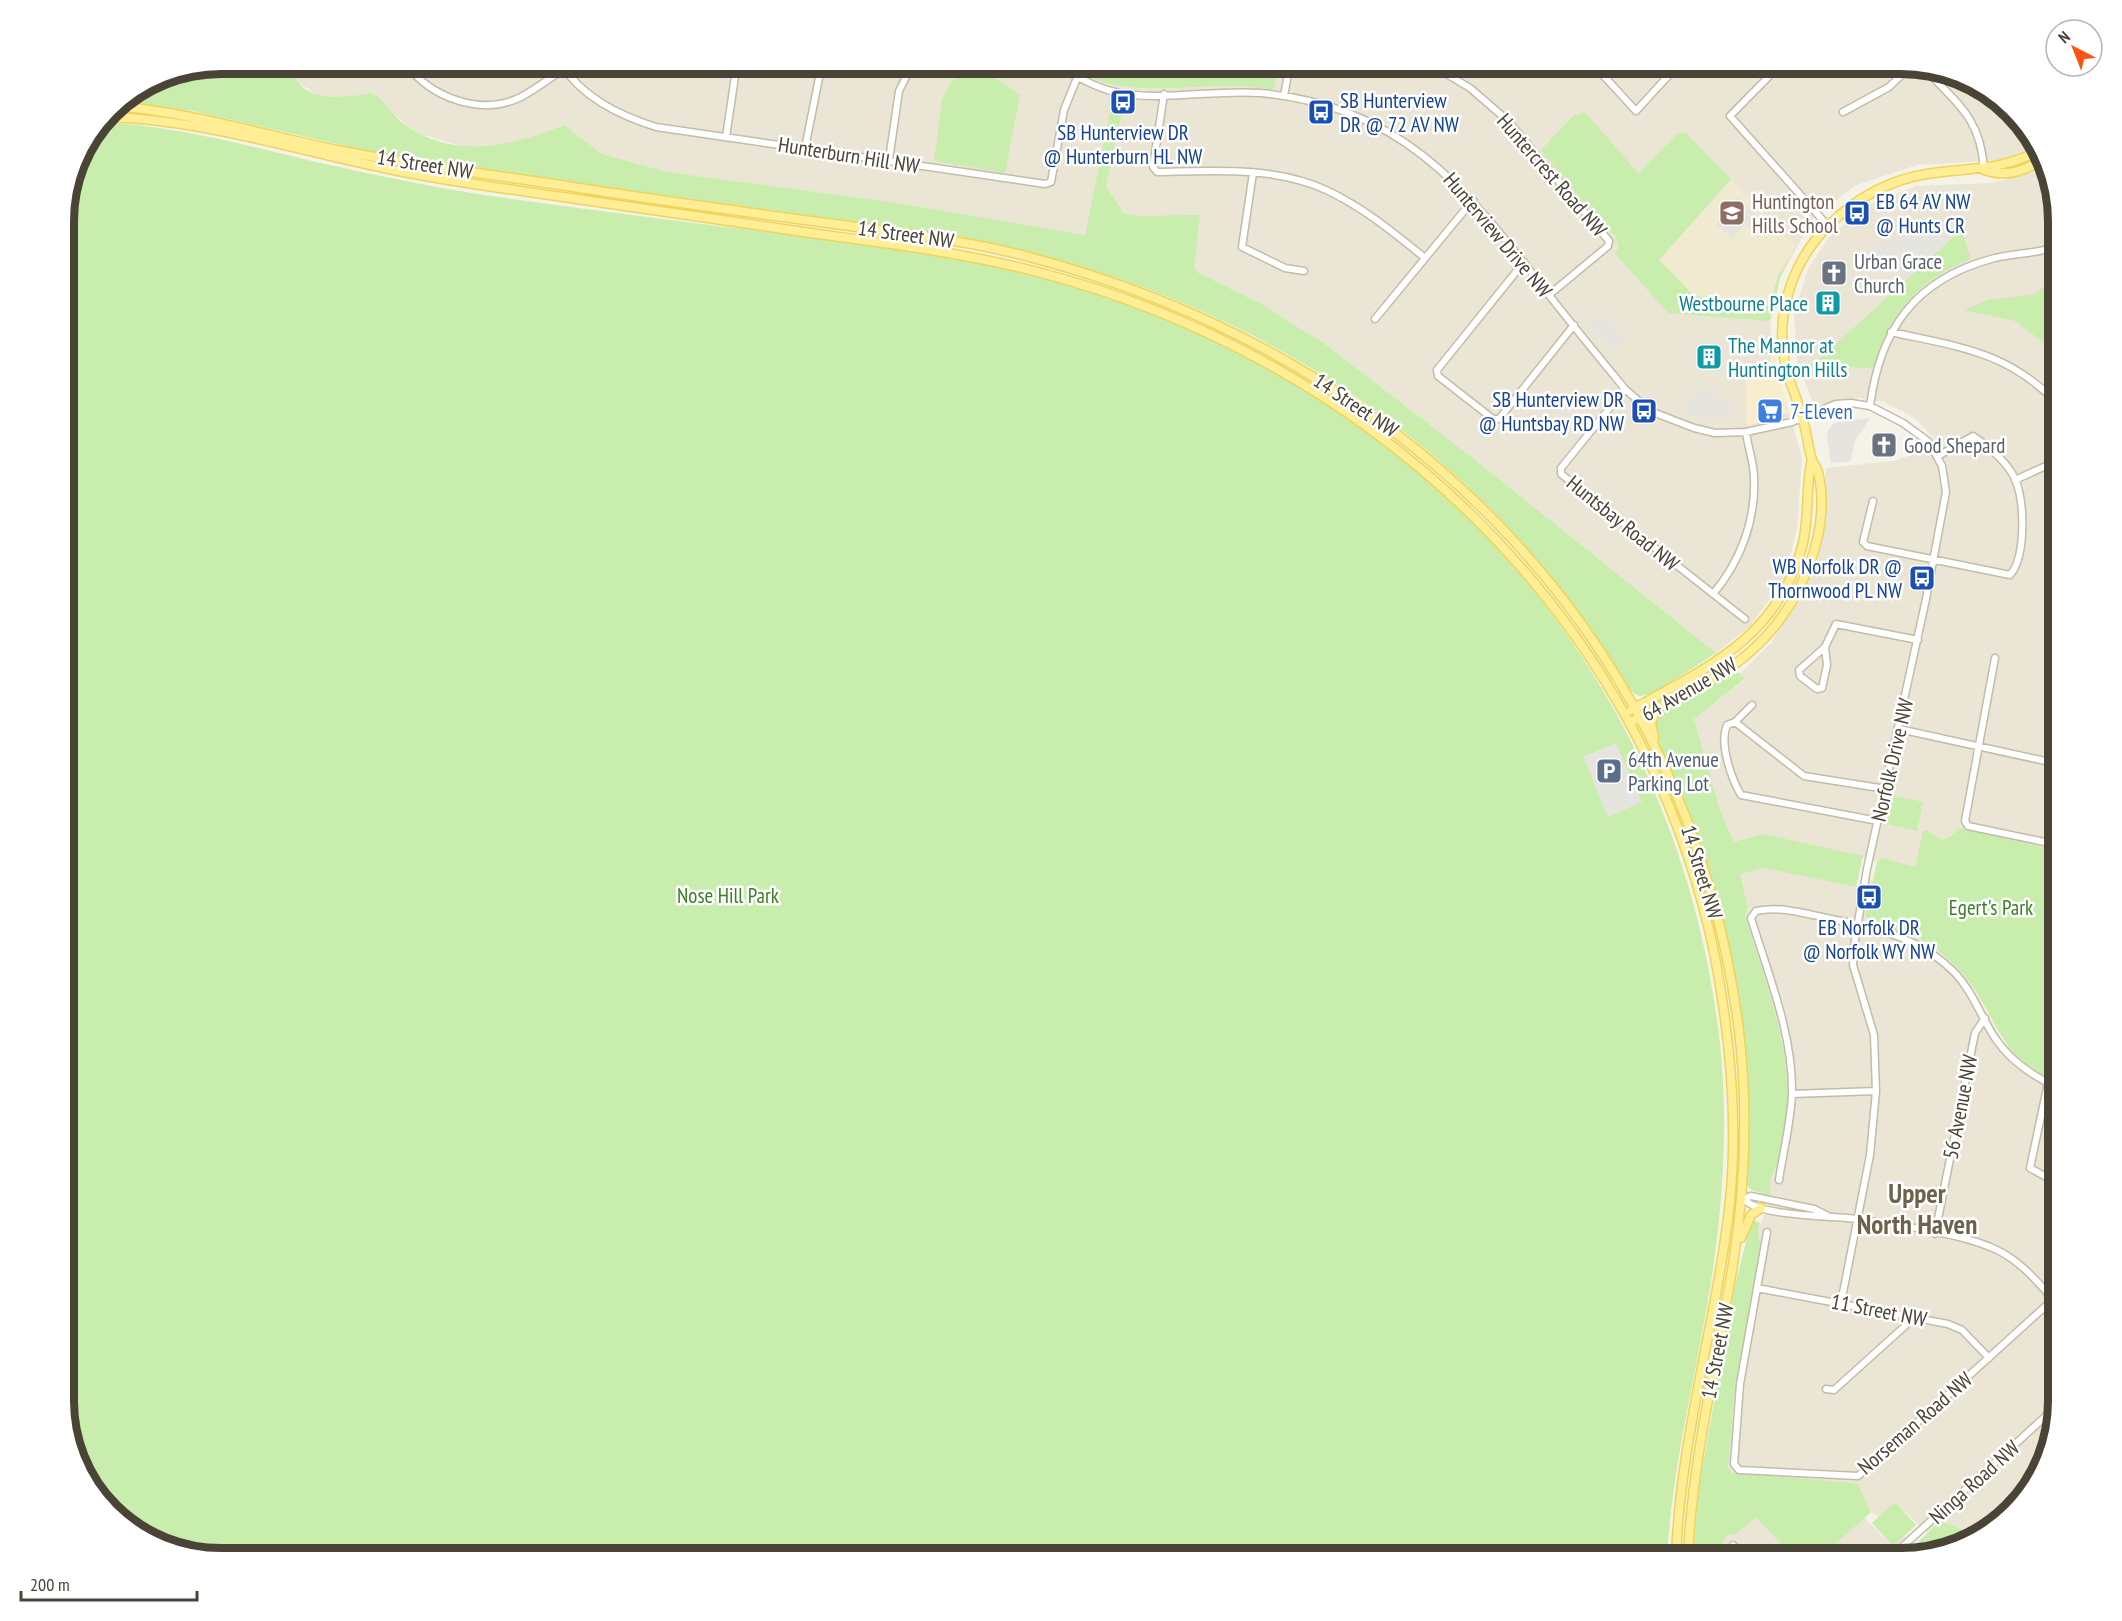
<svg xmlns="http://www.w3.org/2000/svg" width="2122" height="1621" viewBox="0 0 2122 1621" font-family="'PT Sans Narrow',sans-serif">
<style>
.residential{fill:#eae5d4}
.commercial{fill:#f9edd0}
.education{fill:#f0ead0}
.green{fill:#c8edac}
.parking{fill:#e6e4df}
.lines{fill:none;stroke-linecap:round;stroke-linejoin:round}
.minor-casing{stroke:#c2bca8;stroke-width:9}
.major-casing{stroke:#efd45b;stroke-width:11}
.minor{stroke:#fff;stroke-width:6}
.major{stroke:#ffee96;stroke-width:8}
.labels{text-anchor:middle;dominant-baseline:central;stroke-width:5;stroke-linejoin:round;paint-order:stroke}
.transit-label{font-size:21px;fill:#164399;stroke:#fff;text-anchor:start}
.street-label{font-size:21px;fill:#494435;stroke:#fff}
.education-label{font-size:21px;fill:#785e54;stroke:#fff;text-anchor:start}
.worship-label{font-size:21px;fill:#5b616d;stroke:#fff;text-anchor:start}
.culture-label{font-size:21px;fill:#0d838f;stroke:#fff;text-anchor:end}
.shop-label{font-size:21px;fill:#366cbe;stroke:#fff;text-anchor:start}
.service-label{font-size:21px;fill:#4e5e75;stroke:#fff;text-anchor:start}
.park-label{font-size:21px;fill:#3b8122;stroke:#fff}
.district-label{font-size:27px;font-weight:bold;fill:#6d634b;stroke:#fff}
.rim{fill:none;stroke:#494435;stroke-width:8}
</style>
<rect width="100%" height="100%" fill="#f5f2e7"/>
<path class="residential" d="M291,63H1901L1952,71L1997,96L2037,144L2004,160L1917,165L1856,185L1813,218L1780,278L1770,321L1773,352L1765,375L1746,380L1747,426L1789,412L1802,458L1797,527L1785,579L1750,626L1716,653L1479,463L1325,344L1263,305L1197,272L1140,216L1125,213L1106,186L1125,99L1113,97L1085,235L891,202L667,172L602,154L564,125L527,140L506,145L461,146L418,133L405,124L373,93L334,99L319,97L297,81Z
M2047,168L2059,221V851L1959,828L1951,836L1942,840L1927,830H1923L1915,868L1881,858L1877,862L1762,834L1734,842L1720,810L1694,719L1745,680L1740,674L1771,643L1817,567L1826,468L1893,461L1941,446L1915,418L1884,402L1859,398L1814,405L1797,361L1794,314L1808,269L1829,237L1870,204L1917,186L1992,183Z
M1763,868L1856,887L1874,878L1865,916L1869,922L1904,931L1932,945L1972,986L2002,1040L2026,1065L2059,1083V1400L2051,1451L2026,1496L1978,1536L1940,1521L1927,1533L1895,1502L1879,1517L1871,1512L1856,1483L1732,1473L1728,1468L1735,1386L1761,1247L1758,1232L1771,1196L1768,1182L1778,1162L1787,1100L1782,1042L1745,915L1748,907L1740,874Z
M1756,1516L1794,1558H1711L1722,1548L1726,1536L1736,1534Z
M1864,1518L1893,1546L1904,1536L1922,1553L1901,1558H1820Z"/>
<path class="commercial" d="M1773,352L1789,412L1747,426L1746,380L1765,375Z"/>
<path class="education" d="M1731,179L1796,246L1778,276L1770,306L1694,296L1659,259Z"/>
<path class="green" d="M221,63H291C298,106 341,98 372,93C385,100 393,116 405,125C455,160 513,146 564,125L602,154L667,172L891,202L1085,235L1113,97L1125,99L1106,186L1124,213L1140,216L1200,215L1194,267L1197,272L1263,305L1325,344L1479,463L1716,653L1652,694L1640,696L1635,694C1618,679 1607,654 1594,634C1572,601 1545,569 1518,538C1409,415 1255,321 1098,272C1048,256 998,246 948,235L393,157L193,111L119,101L161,75Z
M967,63H974L1020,95L1005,173L934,161L942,99L948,87Z
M1094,63H1278L1274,88L1270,89C1209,79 1146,100 1087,77Z
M1584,111L1638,173L1679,133H1686L1731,179L1659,260L1694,296L1770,306L1778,276L1790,257L1780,278L1770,321L1668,313L1615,253L1619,248L1616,236L1605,229L1541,150L1575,114L1578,116Z
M102,122C175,126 245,145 316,162C383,177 451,191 519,200C625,215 732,227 838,241C915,252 991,262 1066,284C1419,389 1674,665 1719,1035C1730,1128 1722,1224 1705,1317C1691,1397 1671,1476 1667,1558H221L170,1550L125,1525L79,1470L63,1410V210L79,151Z
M1961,230L1971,259C1919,278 1887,317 1873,368L1812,366Z
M2051,280L2059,288V354L2015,321L1964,310L1988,300L2035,294Z
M1735,669L1745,679L1694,719L1720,810L1734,842L1762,834L1863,856L1856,887L1763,868L1740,874L1748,907L1745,915C1762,974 1788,1035 1787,1098C1787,1117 1784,1143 1778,1161C1772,1178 1768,1177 1771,1196L1751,1190L1747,1185L1741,1022L1733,972L1712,881L1685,804L1656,738L1655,719L1662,711Z
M1890,795L1923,802L1917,831L1884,823Z
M1959,828L2059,851V1083C2004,1059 2002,1032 1973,987C1963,972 1948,959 1935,948C1917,932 1876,929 1865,916L1877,862L1881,858L1915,867L1923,830H1927L1942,840L1951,836Z
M1752,1219L1760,1223L1758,1232L1761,1247L1735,1386L1728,1468L1732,1473L1857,1483L1871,1512L1820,1558H1794L1756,1517L1736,1534L1726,1536L1722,1548L1711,1558H1693L1699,1486L1735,1285Z
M1895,1502L1916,1525L1893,1546L1872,1523Z
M1940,1521L1978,1536L1971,1542L1922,1553L1914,1546Z"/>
<path class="parking" d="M1738,197L1769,227L1760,237L1745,224L1732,239L1716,225Z
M1920,229L1953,235L1905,278L1894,267L1897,264L1891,258L1881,266L1870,254L1885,240L1889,244L1897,237Z
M1602,313L1625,341L1612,351L1589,323Z
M1700,389L1715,390L1716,400L1732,401L1731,416L1687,413L1686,398H1698Z
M1870,418L1855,441L1851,461L1831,463L1827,439L1828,430L1834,423Z
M1616,743L1642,802L1608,817L1583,757Z"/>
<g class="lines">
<defs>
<path id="minor" d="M405,63C430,97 480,117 521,97C536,89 550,78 564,69
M560,63C582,97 618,115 656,127L1045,184L1051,182L1064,110L1077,78
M1054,63C1072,74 1090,85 1111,91C1156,103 1213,89 1260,93C1399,106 1463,184 1542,286C1569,321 1597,355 1625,389L1650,411L1694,428L1715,433L1746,432L1792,422L1836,404L1851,403L1870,406L1903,423L1929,442L1942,466L1946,492L1926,599L1867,869L1854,946L1853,965L1874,1035L1876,1091L1870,1155L1841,1303
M1428,63L1470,88L1507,120L1609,241L1608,246L1549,295
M1592,63L1636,111L1680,63
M1782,63L1730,116L1828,226
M1923,67C1956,103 1981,117 1984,170
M1164,94L1153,167L1157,172C1212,171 1274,166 1326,190C1363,207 1394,233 1425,258
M1284,96L1290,63
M1843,112L1889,87L1912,65
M726,137L737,63
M805,148L822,63
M889,160L899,91L911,67L909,63
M1253,173L1242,247L1285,268L1304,271
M1524,262L1437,370L1438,376L1493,419H1499L1574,325
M1375,319L1473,200
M1891,332C1959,347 2008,351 2059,405
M1625,389L1561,468V474L1745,619
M1870,406C1880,329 1915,280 1991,259C2013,253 2037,254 2059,246
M2015,480L2059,460
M1873,501L1863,542L1867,546L2010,575C2026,557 2025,502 2015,479C2007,461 1989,447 1973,436L1938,456
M1713,594C1740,562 1756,521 1754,478C1754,463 1748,448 1746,432
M1825,647L1827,665L1822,688L1817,689L1800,676L1799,670L1825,647L1836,624L1918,640
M1995,658L1965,821L1968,826L2059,845
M1752,705L1735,722L1727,725C1719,743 1731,778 1741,795L1878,821
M1735,722L1804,776L1886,789
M1899,729L2059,764
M2048,1083L2030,1168L2059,1184
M1792,1094L1876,1091
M1779,1180C1783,1152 1791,1122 1792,1093C1793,1034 1768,974 1751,918L1756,911C1784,905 1813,916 1841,921C1884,930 1923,940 1955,973C1973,992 1981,1017 1995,1038C2011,1062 2034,1077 2059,1088
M1741,1200L1751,1196L1814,1209L1828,1216
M1745,1200C1758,1216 1833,1216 1856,1219C1897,1225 1957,1232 1995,1249C2019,1260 2035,1279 2053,1299
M1767,1232L1740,1384L1734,1464L1739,1470L1858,1476L2059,1294
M1935,1234L1975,1033L1985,1018
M1757,1288L1948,1324L1962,1330L1989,1358
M1826,1389L1834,1390L1905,1326L1909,1316
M1733,1545L1745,1558
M1890,1558L2058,1405"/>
<path id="major" d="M114,106C192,112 266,136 342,151C419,166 496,175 573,187C662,201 752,213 842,225C906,234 971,241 1033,258C1408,358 1690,639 1739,1031C1748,1107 1745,1188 1733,1264C1717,1362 1692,1458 1688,1558
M105,117C199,119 293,149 384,168C443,181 503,188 563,197C648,210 733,222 818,234C891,244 963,253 1034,271C1368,356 1645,613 1715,957C1730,1036 1738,1121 1730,1201C1717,1321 1680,1437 1676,1558
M1984,170C2006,178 2026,171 2044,158
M1631,710C1707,668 1777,638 1802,547C1810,518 1805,486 1812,460
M1629,723C1670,701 1715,683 1750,652C1797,611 1833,535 1818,472C1817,468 1814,464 1812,460C1808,447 1807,433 1803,420C1799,404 1792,388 1787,372C1773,321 1790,264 1828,226C1855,199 1889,180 1927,174C1969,167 2001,172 2041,149
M1654,738L1651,723L1656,710
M1741,1238L1751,1215L1761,1208"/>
</defs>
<use href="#minor" class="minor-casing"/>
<use href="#major" class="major-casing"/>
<use href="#minor" class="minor"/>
<use href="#major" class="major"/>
</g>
<defs>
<symbol id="bus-square" viewBox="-11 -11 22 22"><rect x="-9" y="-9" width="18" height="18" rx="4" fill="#1a4fb4" stroke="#fff"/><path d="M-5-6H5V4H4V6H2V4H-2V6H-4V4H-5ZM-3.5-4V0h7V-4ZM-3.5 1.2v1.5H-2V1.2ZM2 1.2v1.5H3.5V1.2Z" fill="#fff"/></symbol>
<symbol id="school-square" viewBox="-11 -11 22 22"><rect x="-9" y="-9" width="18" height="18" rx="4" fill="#8d6e63" stroke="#fff"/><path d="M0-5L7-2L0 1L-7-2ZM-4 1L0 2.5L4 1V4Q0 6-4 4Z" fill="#fff"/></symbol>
<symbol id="church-square" viewBox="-11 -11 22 22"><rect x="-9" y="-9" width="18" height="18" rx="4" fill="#6b7280" stroke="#fff"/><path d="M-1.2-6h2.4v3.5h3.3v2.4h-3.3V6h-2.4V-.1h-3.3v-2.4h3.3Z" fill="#fff"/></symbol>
<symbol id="building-square" viewBox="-11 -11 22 22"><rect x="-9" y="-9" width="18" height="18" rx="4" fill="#0f9aa8" stroke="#fff"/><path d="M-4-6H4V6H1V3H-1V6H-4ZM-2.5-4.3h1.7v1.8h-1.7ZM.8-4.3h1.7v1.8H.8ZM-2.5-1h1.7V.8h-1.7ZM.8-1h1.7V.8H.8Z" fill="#fff"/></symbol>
<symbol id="supermarket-square" viewBox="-11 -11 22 22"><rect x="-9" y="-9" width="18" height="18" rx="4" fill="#3f7fe0" stroke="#fff"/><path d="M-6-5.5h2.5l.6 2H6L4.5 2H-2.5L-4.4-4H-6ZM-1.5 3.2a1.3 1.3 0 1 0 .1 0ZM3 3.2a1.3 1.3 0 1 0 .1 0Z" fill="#fff"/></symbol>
<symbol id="parking-square" viewBox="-11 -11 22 22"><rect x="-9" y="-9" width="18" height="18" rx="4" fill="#5c6f8a" stroke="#fff"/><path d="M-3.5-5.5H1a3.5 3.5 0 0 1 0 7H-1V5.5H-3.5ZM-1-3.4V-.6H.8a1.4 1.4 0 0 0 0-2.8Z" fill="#fff"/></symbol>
</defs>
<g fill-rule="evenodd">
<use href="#bus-square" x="1108" y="87" width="30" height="30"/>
<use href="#bus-square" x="1306" y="97" width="30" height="30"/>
<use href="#school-square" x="1717" y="198" width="30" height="30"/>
<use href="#bus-square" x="1842" y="198" width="30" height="30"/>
<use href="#church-square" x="1819" y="258" width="30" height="30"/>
<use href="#building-square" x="1813" y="288" width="30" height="30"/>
<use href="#building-square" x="1694" y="342" width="30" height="30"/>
<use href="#bus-square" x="1629" y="396" width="30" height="30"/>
<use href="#supermarket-square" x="1755" y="396" width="30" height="30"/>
<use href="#church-square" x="1869" y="430" width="30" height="30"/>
<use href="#bus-square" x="1907" y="563" width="30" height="30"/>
<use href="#parking-square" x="1594" y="756" width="30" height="30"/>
<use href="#bus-square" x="1854" y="882" width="30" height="30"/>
</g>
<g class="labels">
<g class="transit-label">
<text x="1340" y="100">SB Hunterview<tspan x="1340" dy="24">DR @ 72 AV NW</tspan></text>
<text x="1123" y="132" text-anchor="middle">SB Hunterview DR<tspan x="1123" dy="24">@ Hunterburn HL NW</tspan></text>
<text x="1876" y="201">EB 64 AV NW<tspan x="1876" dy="24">@ Hunts CR</tspan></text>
<text x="1624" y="399" text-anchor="end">SB Hunterview DR<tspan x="1624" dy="24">@ Huntsbay RD NW</tspan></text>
<text x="1902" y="566" text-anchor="end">WB Norfolk DR @<tspan x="1902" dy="24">Thornwood PL NW</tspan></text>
<text x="1869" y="927" text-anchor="middle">EB Norfolk DR<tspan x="1869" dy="24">@ Norfolk WY NW</tspan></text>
</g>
<g class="street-label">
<text transform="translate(849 155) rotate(9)">Hunterburn Hill NW</text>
<text transform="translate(425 164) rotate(9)">14 Street NW</text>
<text transform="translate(1552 175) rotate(49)">Huntercrest Road NW</text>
<text transform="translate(906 234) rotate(8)">14 Street NW</text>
<text transform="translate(1498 235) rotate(50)">Hunterview Drive NW</text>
<text transform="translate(1356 405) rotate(34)">14 Street NW</text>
<text transform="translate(1623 523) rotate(39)">Huntsbay Road NW</text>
<text transform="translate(1689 689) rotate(-30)">64 Avenue NW</text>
<text transform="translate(1892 760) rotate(-77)">Norfolk Drive NW</text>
<text transform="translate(1702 872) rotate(73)">14 Street NW</text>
<text transform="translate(1960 1107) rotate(-79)">56 Avenue NW</text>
<text transform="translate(1879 1310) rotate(11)">11 Street NW</text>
<text transform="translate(1717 1351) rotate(-79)">14 Street NW</text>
<text transform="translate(1915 1423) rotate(-41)">Norseman Road NW</text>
<text transform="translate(1974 1482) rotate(-42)">Ninga Road NW</text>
</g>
<g class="education-label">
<text x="1752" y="201">Huntington<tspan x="1752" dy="24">Hills School</tspan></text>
</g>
<g class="worship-label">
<text x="1854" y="261">Urban Grace<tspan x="1854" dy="24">Church</tspan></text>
<text x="1904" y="445">Good Shepard</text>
</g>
<g class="culture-label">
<text x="1808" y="303">Westbourne Place</text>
<text x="1728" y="345" text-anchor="start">The Mannor at<tspan x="1728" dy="24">Huntington Hills</tspan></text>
</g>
<g class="shop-label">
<text x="1790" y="411">7-Eleven</text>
</g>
<g class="service-label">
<text x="1628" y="759">64th Avenue<tspan x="1628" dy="24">Parking Lot</tspan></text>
</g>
<g class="park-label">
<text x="728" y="895">Nose Hill Park</text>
<text x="1991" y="907">Egert's Park</text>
</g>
<g class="district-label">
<text x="1917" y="1193">Upper<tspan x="1917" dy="31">North Haven</tspan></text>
</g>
</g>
<path d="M0 0H2122V1621H0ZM221 74H1901A147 147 0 0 1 2048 221V1401A147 147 0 0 1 1901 1548H221A147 147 0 0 1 74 1401V221A147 147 0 0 1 221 74Z" fill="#fff" fill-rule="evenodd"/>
<path class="rim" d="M221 74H1901A147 147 0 0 1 2048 221V1401A147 147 0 0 1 1901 1548H221A147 147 0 0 1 74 1401V221A147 147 0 0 1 221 74Z"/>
<g transform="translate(2074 48) rotate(318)"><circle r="28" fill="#ffffff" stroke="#b6b4ae" stroke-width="1.5"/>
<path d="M0-4.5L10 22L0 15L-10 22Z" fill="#ff5314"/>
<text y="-9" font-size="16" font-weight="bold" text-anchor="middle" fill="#494435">N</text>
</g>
<path d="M21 1591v9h176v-9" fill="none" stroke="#494435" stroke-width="3"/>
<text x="30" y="1591" font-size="18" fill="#494435" stroke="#ffffff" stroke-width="4.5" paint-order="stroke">200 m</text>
</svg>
